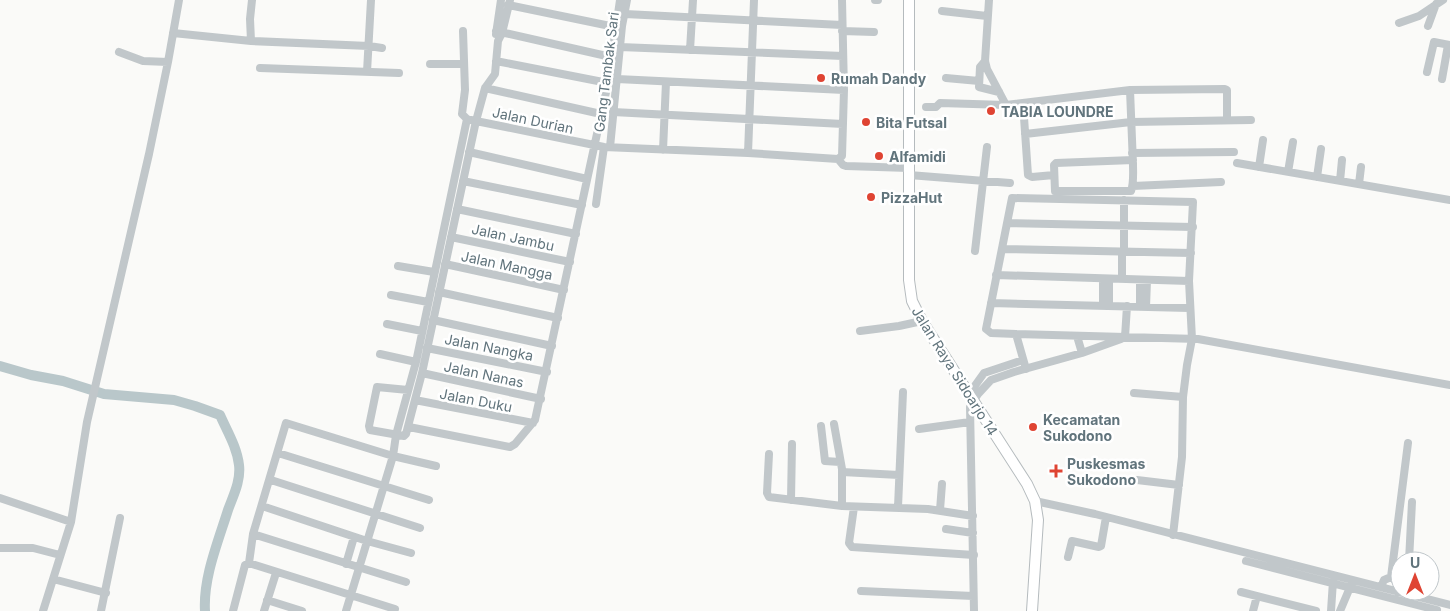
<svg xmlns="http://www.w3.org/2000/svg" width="1450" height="611" viewBox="0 0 1450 611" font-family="Inter,sans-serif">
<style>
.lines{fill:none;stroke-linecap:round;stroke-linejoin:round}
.river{stroke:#b9c7ca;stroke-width:10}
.major-casing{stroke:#b5bbbe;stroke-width:12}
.minor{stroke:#c1c7ca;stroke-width:8}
.major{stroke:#fff;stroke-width:10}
.poi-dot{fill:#df4433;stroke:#fff;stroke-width:2}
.labels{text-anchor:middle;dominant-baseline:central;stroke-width:5;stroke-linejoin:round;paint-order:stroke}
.street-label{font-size:14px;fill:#61747c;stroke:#fff}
.poi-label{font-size:14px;font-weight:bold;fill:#61747c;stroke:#fff;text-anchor:start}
</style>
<rect width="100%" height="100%" fill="#fafaf8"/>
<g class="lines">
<path class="river" d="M0,366L31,375L63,381L104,394L174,400L195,406L220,415C227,431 237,447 239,465C241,481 233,496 228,510C218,542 203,578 205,611"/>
<defs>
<path id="major" d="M909,0V280L912,301L922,321L1027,484L1035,501L1038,520L1032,611"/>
</defs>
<use href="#major" class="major-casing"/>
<path class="minor" d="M875,0H878
M989,0L985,61L987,69L1006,105L1130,90L1225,89L1227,90V120
M508,5L615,27
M942,11L987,16
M625,14L842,25
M1399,23L1419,16L1443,0
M1428,26L1436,4
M463,31L465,90L462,114L467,119
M496,31L611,57
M842,31L874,32
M173,33L251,41L369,46L382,48
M496,34L501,0
M251,41L250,19L252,0
M620,47L843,56
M690,50L693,0
M119,52L143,61L168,62
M496,61L608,83
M985,61L980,67L979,87L999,92
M430,64H464
M260,68L399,73
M367,72L371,0
M1427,72L1434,42L1450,45
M946,78L979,81
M617,79L844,90
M1442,79L1448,45
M485,88L601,114
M1130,90C1131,115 1132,140 1133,164C1133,173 1134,183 1131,191H1055L1054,165L1056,163L1133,160
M1023,103L1028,175L1032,177L1054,175
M926,107H936L940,103L1006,105
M613,112L843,124
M471,120L604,147L748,153L838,159L843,165L846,166L909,168
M1025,134L1131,122L1251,120
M610,147L622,26L627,0
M663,150L666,82
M469,152L587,179
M748,153L754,0
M1132,153L1234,152
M838,159L842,156L844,90L842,0
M1237,163L1450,200
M1259,167L1263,140
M1288,172L1293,142
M909,175L1010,183
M1317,177L1321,149
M463,181L582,205
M1340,181L1342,160
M1359,184L1361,167
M1133,186L1221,182
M596,204L604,147
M457,209L576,234
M1007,223L1193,227
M451,237L570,262
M1002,249L1191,253
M975,251L987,147
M445,264L564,290
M398,266L434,272
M996,275L1189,281
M1103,279V306
M1122,279V252L1124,248V200
M439,292L558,318
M391,295L428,302
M991,303L1189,308
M1109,306V279
M1140,307V280
M1146,307L1147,280
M433,320L552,346
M387,324L422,331
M860,331L899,326L922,321
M1016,334L1198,339L1450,385
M1077,336L1082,353
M427,348L547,372
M380,354L416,362
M1026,369L1016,334L991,333L986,329L1012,198L1193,202L1189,281L1192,339L1187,365L1183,397L1182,457L1173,535
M422,373L541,399
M408,390L377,387L369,426L370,430L404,436L406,434L422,373L476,121L485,88L495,74L498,41L502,33L510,0
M1134,393L1183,397
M969,394L984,373L1023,360
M415,400L533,423
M834,424L842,469V506
M821,426L825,461L840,462
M409,427L510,447L515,444L535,420L608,83L620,0
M919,429L970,422
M278,453L429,500
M769,454L767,493L769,497L842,506L928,509L973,516
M842,472L899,475
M271,480L420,528
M1137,480L1179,485
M0,498L71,522
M791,500L792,444
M1035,501L1095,514L1450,605
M262,506L367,541L411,553
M854,507L849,543L852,547L974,555
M898,507L903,392
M940,510L942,484
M946,529L973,533
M253,534L406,582
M0,548H33L60,555
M1068,557L1072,541L1099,547L1101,546L1106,517
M1246,561L1437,610
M1409,561L1412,502
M249,563L395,609
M346,564L354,537
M1391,577L1398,583V592
M53,579L106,593
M1381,587L1384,580L1391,577L1408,443
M861,591L973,596
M1241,592L1316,611
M267,600L302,611
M43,611L71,522L87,422L149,154L168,62L179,0
M101,611L120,518
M233,611L245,565L249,563L253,534L286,423L393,456L436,466
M264,611L276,573
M346,611L393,456L396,435L416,362L467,119
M974,611L970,407L978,394L991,380L1014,372L1082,353L1121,339L1125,337L1127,306
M1253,611L1257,596
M1331,611L1333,581
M1340,611L1351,585"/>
<use href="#major" class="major"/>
</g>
<g class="poi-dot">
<circle cx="821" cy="78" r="5"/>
<circle cx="991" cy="111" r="5"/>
<circle cx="866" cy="122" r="5"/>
<circle cx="879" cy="156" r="5"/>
<circle cx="871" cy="197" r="5"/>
<circle cx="1033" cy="427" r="5"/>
<path d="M1053.5 463.5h5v5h5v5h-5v5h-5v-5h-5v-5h5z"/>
</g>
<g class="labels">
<g class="street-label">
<text transform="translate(606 72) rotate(-83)">Gang Tambak Sari</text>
<text transform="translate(533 120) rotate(12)">Jalan Durian</text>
<text transform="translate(513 237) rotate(12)">Jalan Jambu</text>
<text transform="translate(507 265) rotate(12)">Jalan Mangga</text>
<text transform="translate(489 347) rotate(11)">Jalan Nangka</text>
<text transform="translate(955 371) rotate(58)">Jalan Raya Sidoarjo 14</text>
<text transform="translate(484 374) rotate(12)">Jalan Nanas</text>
<text transform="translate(476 400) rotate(11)">Jalan Duku</text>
</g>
<g class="poi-label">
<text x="831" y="78">Rumah Dandy</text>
<text x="1001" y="111">TABIA LOUNDRE</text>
<text x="876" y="122">Bita Futsal</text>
<text x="889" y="156">Alfamidi</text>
<text x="881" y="197">PizzaHut</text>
<text x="1043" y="419">Kecamatan<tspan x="1043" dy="16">Sukodono</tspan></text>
<text x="1067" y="463">Puskesmas<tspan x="1067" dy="16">Sukodono</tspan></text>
</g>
</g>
<g transform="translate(1415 576)"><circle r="24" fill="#ffffff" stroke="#c0c7cb"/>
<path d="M0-4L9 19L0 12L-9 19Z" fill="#df4433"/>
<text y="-8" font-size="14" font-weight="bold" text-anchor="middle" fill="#61747c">U</text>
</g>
</svg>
